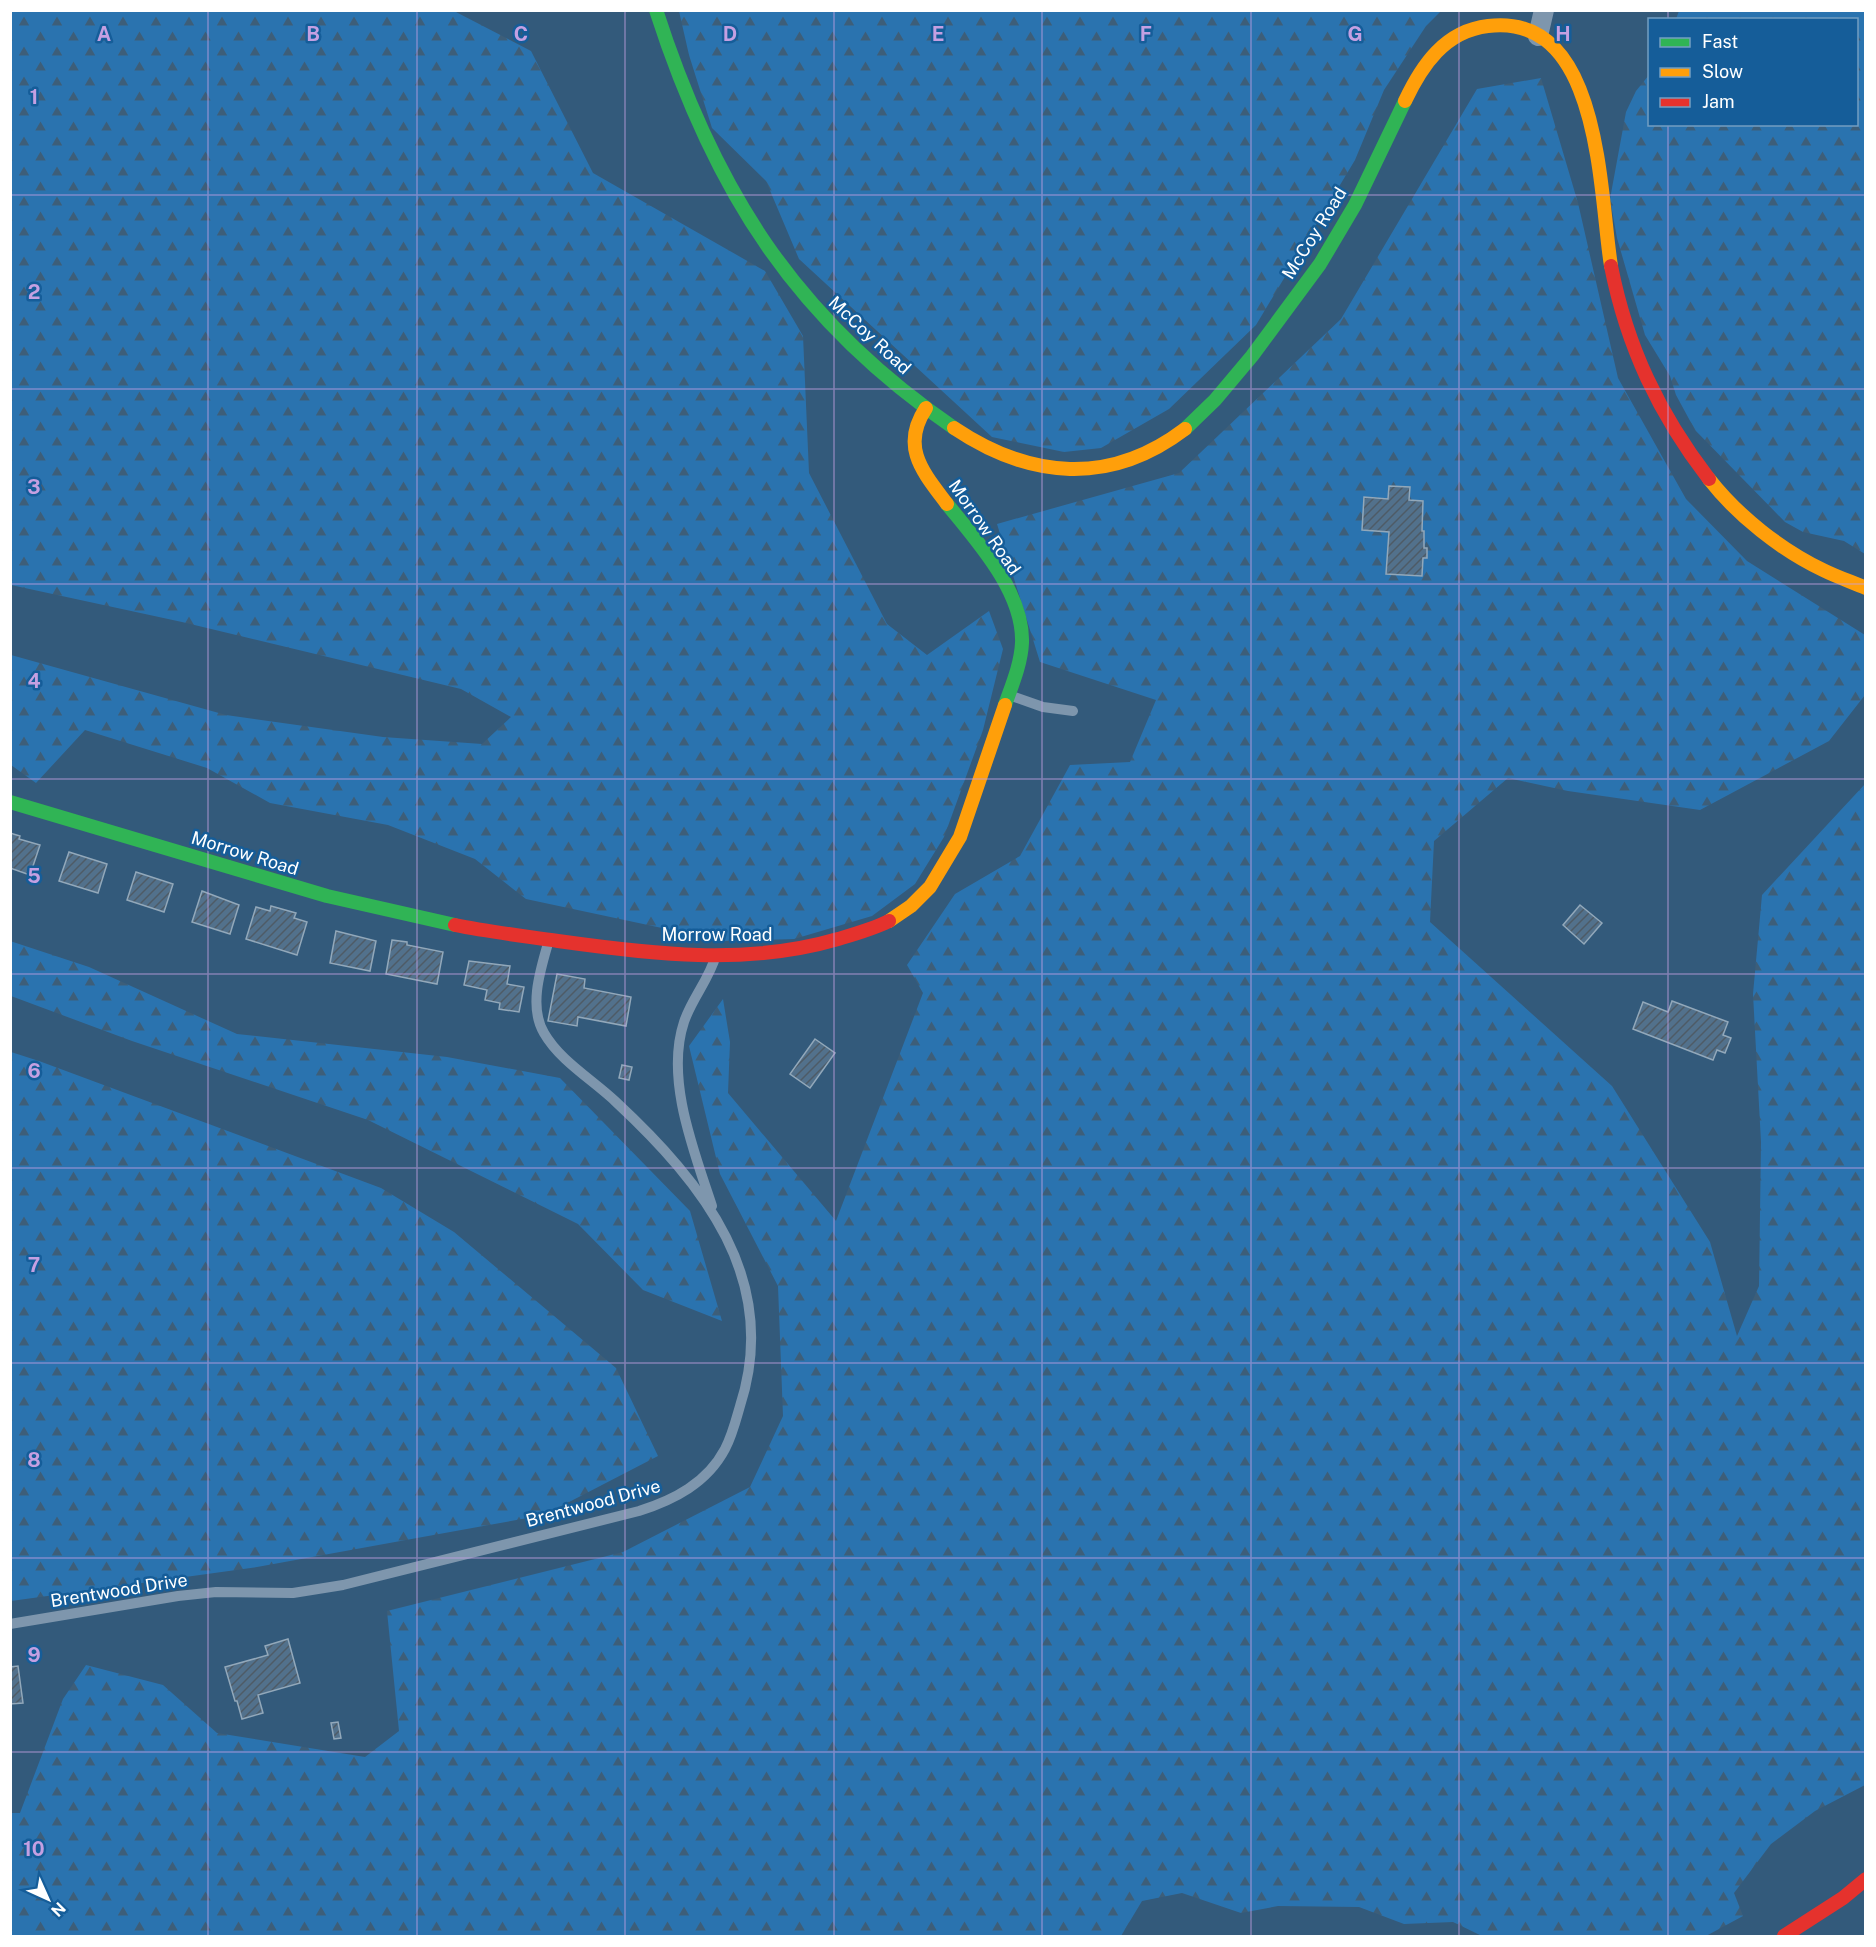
<svg xmlns="http://www.w3.org/2000/svg" width="1876" height="1947" viewBox="0 0 1876 1947" font-family="'Public Sans',sans-serif">
<style>
.forest{fill:url(#forest-firs)}
.building{fill:url(#building-hatch);stroke:#92a8ba;stroke-width:1.5}
.lines{fill:none;stroke-linecap:round;stroke-linejoin:round}
.lane{stroke:#7e96ad;stroke-width:10}
.street{stroke:#7e96ad;stroke-width:20}
.fast{stroke:#30b455;stroke-width:14}
.slow{stroke:#ff9f0a;stroke-width:14}
.jam{stroke:#e5322d;stroke-width:14}
.grid{fill:none;stroke:#c4a0e2;stroke-width:1.5;stroke-opacity:0.55}
.labels{text-anchor:middle;dominant-baseline:central;stroke-width:5;stroke-linejoin:round;paint-order:stroke}
.street-label{font-size:18px;fill:#fff;stroke:#155d99}
.grid-label{font-size:20px;text-anchor:middle;font-weight:bold;fill:#c4a0e2;stroke:#155d99;stroke-width:5;stroke-linejoin:round;paint-order:stroke}
</style>
<defs>
<pattern id="forest-firs" width="22" height="20" patternUnits="userSpaceOnUse" patternTransform="scale(1.5)"><rect width="22" height="20" fill="#2a73af"/><path d="M5 1l3.5 6h-7zM16 11l3.5 6h-7z" fill="#3d5e79"/></pattern>
<pattern id="building-hatch" width="6" height="6" patternUnits="userSpaceOnUse" patternTransform="scale(1.5)"><rect width="6" height="6" fill="#52718c"/><path d="M-1 1l2-2M0 6l6-6M5 7l2-2" fill="none" stroke="#4e5b66"/></pattern>
</defs>
<rect width="100%" height="100%" fill="#335a7b"/>
<path class="forest" d="M11,11H454L531,51L593,173L765,271L803,336L809,473L887,624L927,655L989,611L1003,649L983,730L944,837L915,884L872,916L794,939L723,941L526,899L475,859L388,825L270,803L207,768L85,730L36,783L11,765V655L226,715L383,737L482,744L511,717L461,689L182,622L11,585Z
M679,11H1441L1426,26L1384,90L1355,160L1256,325L1169,409L1101,448L1064,452L992,437L799,259L766,181L712,128L689,55Z
M1679,11H1865V554L1844,541L1803,532L1785,522L1695,430L1676,395L1670,376L1645,335L1617,238L1610,199L1626,112L1636,91L1649,75L1650,124H1856V20L1676,19Z
M1541,78L1578,203L1618,378L1686,499L1747,561L1865,635V695L1829,741L1700,810L1568,791L1508,778L1434,841L1430,922L1612,1086L1710,1242L1737,1336L1759,1286L1761,1142L1753,994L1762,895L1865,784V1785L1815,1811L1771,1844L1734,1893L1743,1916L1706,1936H1482L1453,1922L1404,1924L1359,1907L1278,1906L1241,1913L1182,1893L1142,1901L1121,1936H11L10,1813H20L63,1699L86,1665L163,1685L217,1733L365,1757L399,1731L387,1611L623,1552L750,1487L783,1416L778,1286L720,1174L689,1046L723,999L730,1042L728,1093L836,1221L923,993L907,965L955,894L1020,856L1070,765L1130,762L1156,700L1040,662L997,524L1179,473L1341,319L1477,89Z
M10,941L89,967L237,1034L447,1057L560,1078L690,1211L722,1321L643,1290L578,1224L368,1120L132,1041L11,996Z
M11,1052L39,1061L381,1188L454,1232L616,1368L658,1456L544,1515L257,1567L11,1601Z"/>
<path class="building" d="M1389,486L1410,487L1409,500L1423,501L1422,531H1424V548H1427V558H1423L1422,576L1386,574L1389,532L1362,530L1364,497L1388,499Z
M10,833L20,836L19,839L40,845L30,875L10,868Z
M69,852L107,864L98,893L59,881Z
M136,872L173,884L164,912L127,900Z
M202,891L239,905L230,934L192,922Z
M1580,905L1602,923L1584,944L1563,925Z
M271,906L296,913L294,918L307,922L297,955L246,939L256,907L270,911Z
M336,931L376,941L370,971L330,963Z
M392,940L407,942V945L443,952L437,984L386,974Z
M469,961L510,966L507,984L524,987L519,1012L499,1009L500,1003L485,1000L487,990L464,985Z
M557,974L585,979L584,988L631,997L626,1026L578,1017L577,1026L548,1021Z
M1672,1001L1728,1022L1723,1035L1731,1038L1725,1053L1717,1050L1713,1060L1633,1029L1643,1002L1668,1012Z
M815,1039L835,1053L810,1088L790,1074Z
M622,1065L632,1067L629,1080L619,1078Z
M288,1639L300,1683L258,1695L263,1713L242,1719L237,1701H235L225,1667L268,1655L265,1646Z
M18,1666L23,1703L10,1704V1667Z
M338,1722L341,1738L334,1739L331,1723Z"/>
<g class="lines">
<path class="lane" d="M1009,695L1043,707L1073,711
M712,1206C694,1151 665,1079 684,1022C692,998 709,980 716,955
M10,1624L178,1596L216,1592L293,1593L343,1585L639,1511C674,1500 707,1483 725,1449C732,1436 736,1420 740,1406C781,1280 703,1183 616,1102C593,1080 560,1061 544,1033C528,1006 541,968 549,940"/>
<path class="street" d="M1538,36L1544,10"/>
<path class="fast" d="M656,10C714,190 795,319 954,428
M1185,429L1215,400L1252,356L1320,264L1355,205L1405,101
M947,504C977,541 1024,592 1022,643C1021,664 1012,685 1005,705
M10,802L327,896L455,925"/>
<path class="slow" d="M1405,101C1422,65 1445,31 1488,26C1602,12 1599,192 1611,266
M926,408C900,447 923,472 947,504
M954,428C1030,479 1110,486 1185,429
M1709,479C1738,516 1781,550 1823,570C1837,577 1852,582 1866,588
M889,921L911,906L930,887L960,837L1005,705"/>
<path class="jam" d="M1611,266C1627,347 1659,414 1709,479
M455,925C489,932 524,936 558,941C651,954 746,966 838,939C855,934 873,929 889,921
M1784,1936L1843,1898L1866,1879"/>
</g>
<path class="grid" d="M208,10V1936M417,10V1936M625,10V1936M834,10V1936M1042,10V1936M1251,10V1936M1459,10V1936M1668,10V20M1668,124V1936M10,195H1866M10,389H1866M10,584H1866M10,779H1866M10,974H1866M10,1168H1866M10,1363H1866M10,1558H1866M10,1752H1866"/>
<g class="labels">
<g class="street-label">
<text transform="translate(1314 233) rotate(-58)">McCoy Road</text>
<text transform="translate(870 335) rotate(43)">McCoy Road</text>
<text transform="translate(985 527) rotate(55)">Morrow Road</text>
<text transform="translate(245 853) rotate(17)">Morrow Road</text>
<text x="717" y="934">Morrow Road</text>
<text transform="translate(593 1503) rotate(-15)">Brentwood Drive</text>
<text transform="translate(119 1590) rotate(-9)">Brentwood Drive</text>
</g>
</g>
<g class="grid-label">
<text x="104" y="41">A</text>
<text x="313" y="41">B</text>
<text x="521" y="41">C</text>
<text x="730" y="41">D</text>
<text x="938" y="41">E</text>
<text x="1146" y="41">F</text>
<text x="1355" y="41">G</text>
<text x="1563" y="41">H</text>
<text x="34" y="104">1</text>
<text x="34" y="299">2</text>
<text x="34" y="494">3</text>
<text x="34" y="688">4</text>
<text x="34" y="883">5</text>
<text x="34" y="1078">6</text>
<text x="34" y="1272">7</text>
<text x="34" y="1467">8</text>
<text x="34" y="1662">9</text>
<text x="34" y="1856">10</text>
</g>
<rect width="1876" height="1947" fill="none" stroke="#ffffff" stroke-width="24"/>
<rect x="1648" y="18" width="210" height="108" fill="#155d99" stroke="#739ec2" stroke-width="1.5"/>
<rect x="1660" y="38" width="30" height="9" fill="#30b455" stroke="#739ec2" stroke-width="1.5"/>
<text x="1702" y="48" font-size="18" fill="#ffffff">Fast</text>
<rect x="1660" y="68" width="30" height="9" fill="#ff9f0a" stroke="#739ec2" stroke-width="1.5"/>
<text x="1702" y="78" font-size="18" fill="#ffffff">Slow</text>
<rect x="1660" y="98" width="30" height="9" fill="#e5322d" stroke="#739ec2" stroke-width="1.5"/>
<text x="1702" y="108" font-size="18" fill="#ffffff">Jam</text>
<g transform="translate(48 1899) rotate(135)" stroke="#155d99" stroke-width="4.5" paint-order="stroke">
<path d="M0-4.5L10 22L0 15L-10 22Z" fill="#ffffff"/>
<text y="-9" font-size="16" font-weight="bold" text-anchor="middle" fill="#ffffff">N</text>
</g>
</svg>
